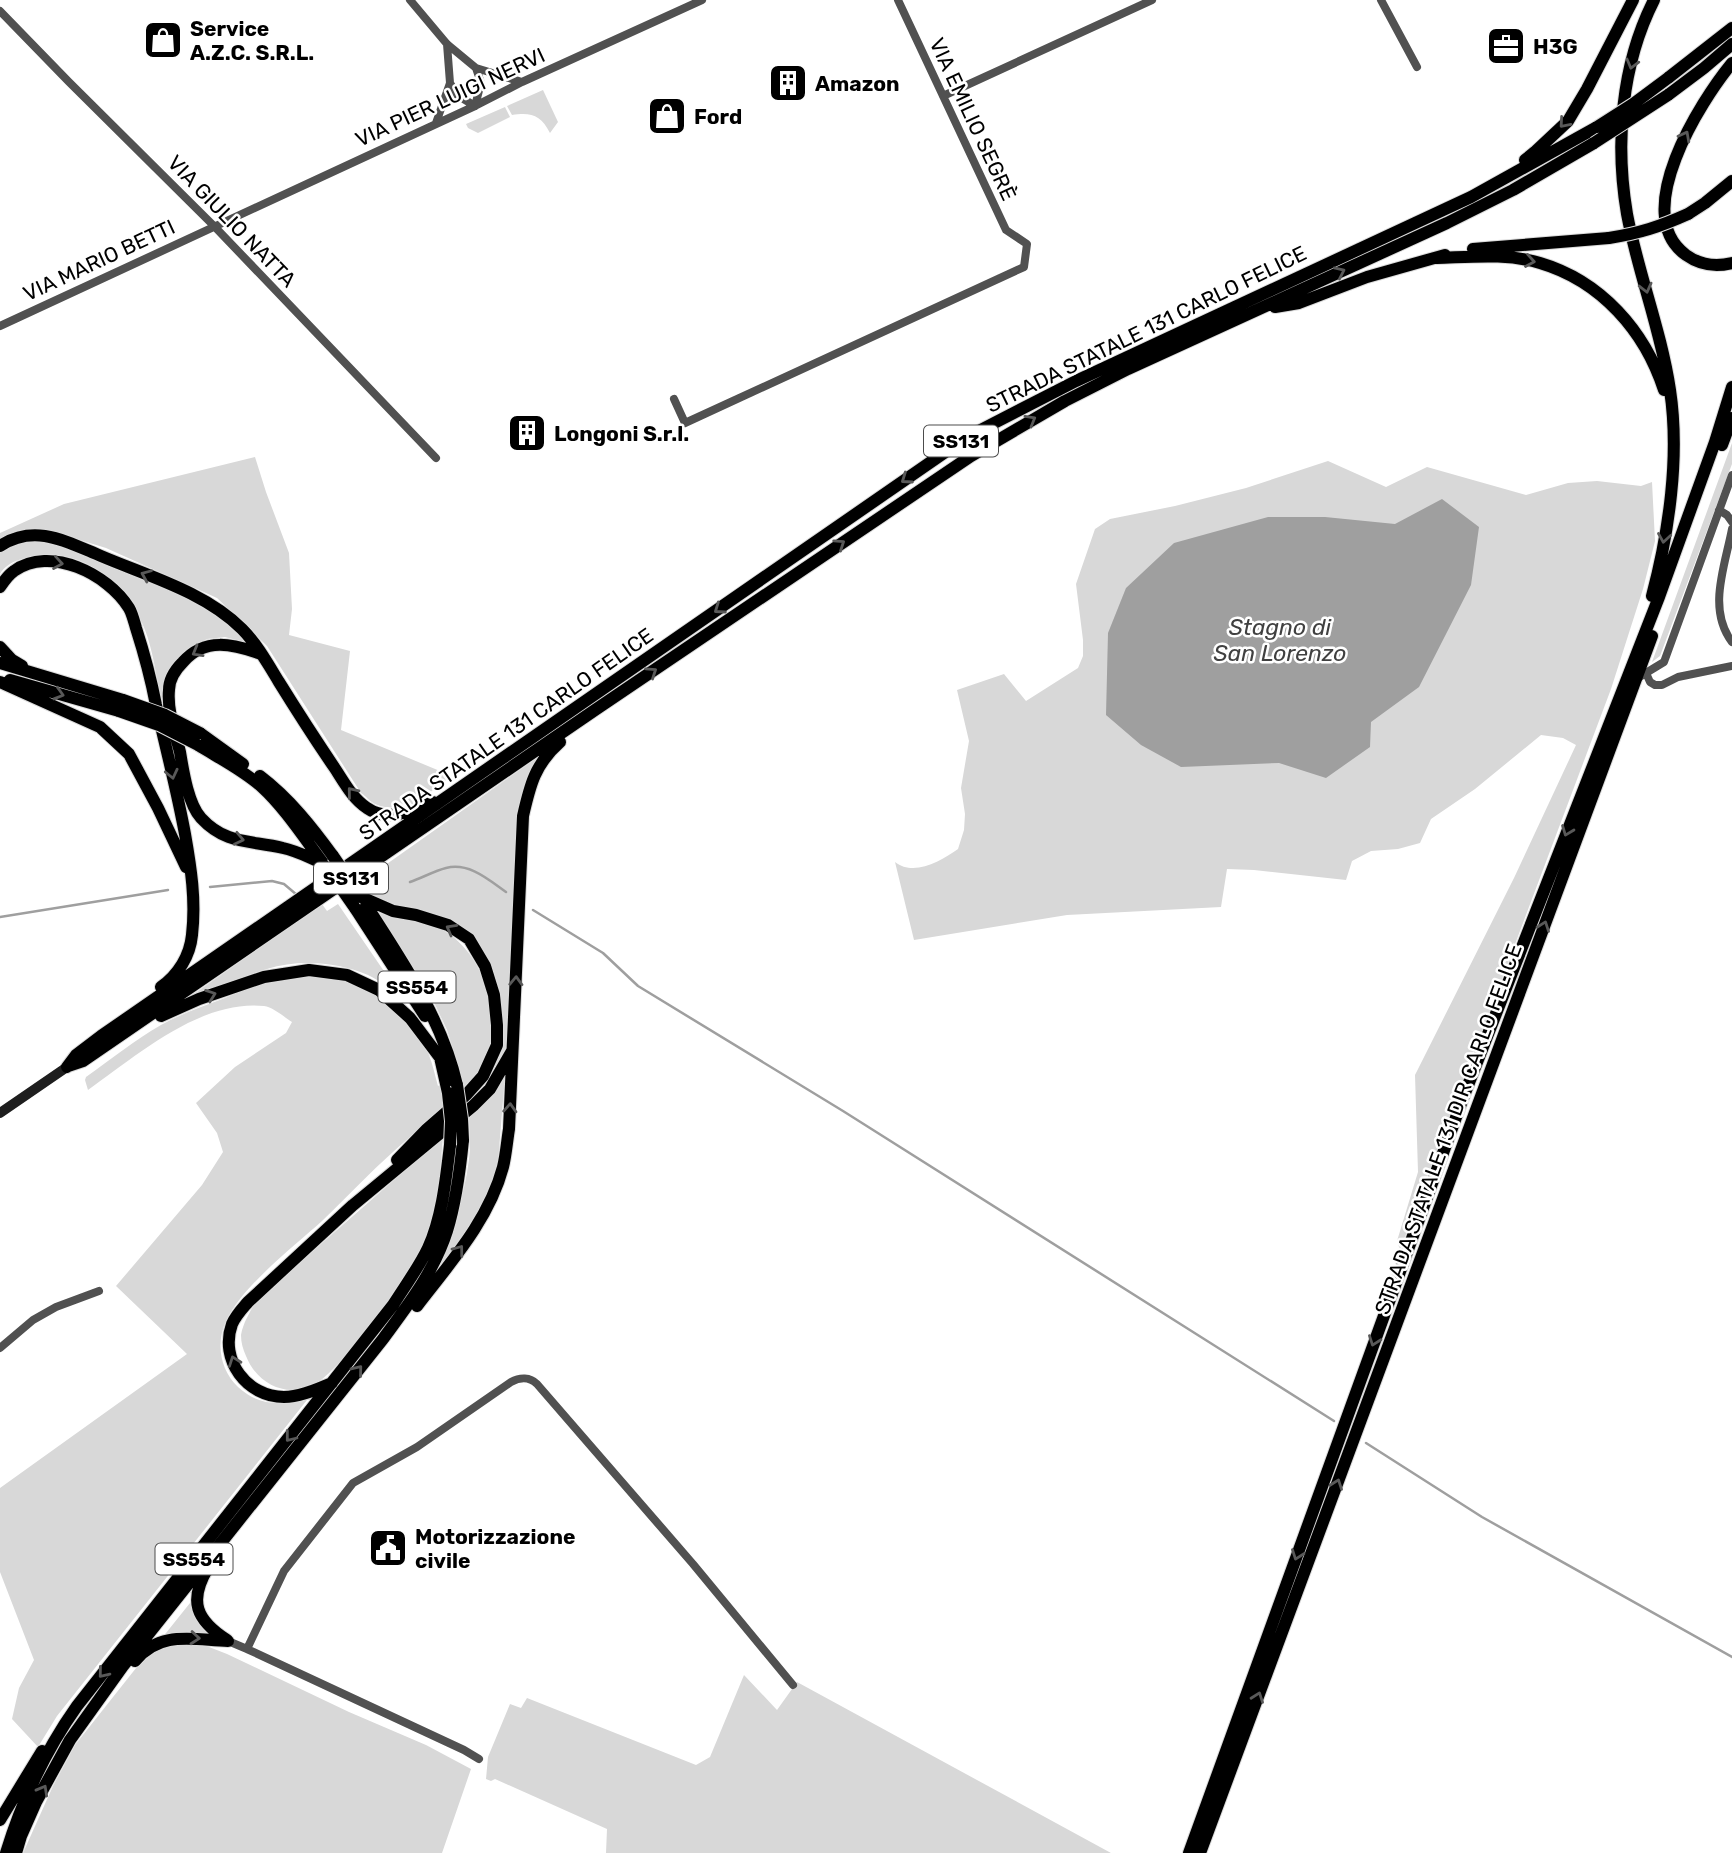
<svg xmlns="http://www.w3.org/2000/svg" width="1732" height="1853" viewBox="0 0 1732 1853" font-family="Rubik,sans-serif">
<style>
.green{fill:#d8d8d8}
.water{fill:#9f9f9f}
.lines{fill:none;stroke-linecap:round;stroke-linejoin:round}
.stream{stroke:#9f9f9f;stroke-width:2.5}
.trunk-casing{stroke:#dbdbdb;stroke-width:14}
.minor{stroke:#515151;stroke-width:8}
.secondary{stroke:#1e1e1e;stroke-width:10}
.trunk{stroke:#000;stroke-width:12}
.trunk-bridge-casing{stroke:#dbdbdb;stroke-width:14;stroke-linecap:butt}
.trunk-bridge{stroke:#000;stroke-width:12}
.oneway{stroke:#595959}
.labels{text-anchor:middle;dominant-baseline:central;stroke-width:5;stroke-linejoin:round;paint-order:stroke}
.shield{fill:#fff;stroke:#4c4c4c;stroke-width:2}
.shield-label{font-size:19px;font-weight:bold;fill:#000}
.poi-label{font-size:21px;font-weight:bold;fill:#000;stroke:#fff;text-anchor:start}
.street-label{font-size:21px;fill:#000;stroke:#fff}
.water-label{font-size:23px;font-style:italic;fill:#404040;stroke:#fff}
</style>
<rect width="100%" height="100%" fill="#fff"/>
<path class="green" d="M543,90L558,122L550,133C541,115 531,112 512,115L507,106Z
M505,107L510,117L478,133L468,128L466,124Z
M1732,443V464L1660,656L1652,662Z
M255,457L266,492L289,553L292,609L289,635L350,651L341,730L452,776C429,792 406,817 375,804C370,802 366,796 361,793L267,646L217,598L106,548L44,529L16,532L0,540V533L64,504Z
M1328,461L1386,487L1427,467L1526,495L1568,483L1597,481L1641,486L1652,482L1655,541L1643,589L1611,689L1400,1250L1397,1241L1418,1172L1415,1075L1514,878L1576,745L1563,738L1541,735L1475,789L1431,819L1420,843L1398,849L1371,851L1352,861L1346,880L1254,870L1227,869L1221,907L1067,915L914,940L895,862C914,877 941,861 958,849L964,830L965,814L961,788L969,741L957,690L1004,674L1026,701L1078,668L1083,656V640L1076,584L1095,529L1110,519L1175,506L1246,488Z
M38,540L61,543L189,598L223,619L248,643L225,637L207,639L190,648L180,658L166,708L162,706C157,681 153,646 142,623C125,585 86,551 42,555C28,557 8,560 0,574V553C11,543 24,542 38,540Z
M538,757L528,776L523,793L507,1048C498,1067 492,1087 471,1096C498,1070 501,1056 502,1020C502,993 493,968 478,945C475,941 472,935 469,932C460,925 446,919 436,915C409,905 375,910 360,883Z
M322,904L327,911L338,904L403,999V1001C392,991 381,981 368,975C337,962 299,959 267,969C242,976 217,989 192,998L191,996Z
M375,912C393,916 415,919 432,925C460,935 480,963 487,991C492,1010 495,1046 486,1064C470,1094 434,1115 410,1137C379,1163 351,1193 322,1221C292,1248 244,1285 227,1319C215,1342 220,1370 238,1387C260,1407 280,1404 307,1400L57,1716L38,1747L12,1719L19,1688L34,1660L0,1572V1488L187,1354L116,1286L202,1185L223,1152L217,1133L196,1103L235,1067L286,1033L292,1022C284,1017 273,1007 264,1006C201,999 136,1056 88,1090L85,1080L86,1077C110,1060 135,1040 161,1025C181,1014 203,1006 225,998C246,989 268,980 291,976C348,967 406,1003 429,1055C433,1065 435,1076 438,1086L460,1071L447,1030L431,996Z
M505,1076L498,1162L489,1190L475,1218L437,1275L434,1274C450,1236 464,1200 469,1159C471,1144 469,1129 469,1114L496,1088Z
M443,1137C440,1170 439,1206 428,1237C417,1267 341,1371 315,1384C287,1399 257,1384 246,1356C243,1349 241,1343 241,1335C243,1323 250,1312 256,1301Z
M194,1598L217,1635L162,1638Z
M182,1644L204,1645L227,1654L349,1712L426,1745L471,1769L442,1853H23L53,1786L75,1745L144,1658L165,1646Z
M744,1675L777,1710L797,1682L1111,1853H606L607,1829L495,1779L491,1781L486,1779L488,1757L510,1704L521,1708L527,1698L696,1765L710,1757Z"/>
<path class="water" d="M1442,499L1479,527L1471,585L1419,687L1371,722L1370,747L1326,778L1279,763L1181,767L1141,745L1106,715L1108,633L1126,588L1174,543L1268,517H1325L1395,524Z"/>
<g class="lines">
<path class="stream" d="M410,882C422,878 434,871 446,868C469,862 489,880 506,892
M210,887L272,881L284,884L297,895
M533,910L603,953L638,986L843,1111L1334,1421
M0,917L168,890
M1366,1443L1482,1517L1732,1657"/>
<defs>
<path id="trunk" d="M1732,63C1700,102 1629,214 1686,255C1700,265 1716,267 1732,263
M1668,78L1732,28
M1668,95L1704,68L1732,44
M1525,160L1536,151L1568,121L1587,89L1633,0
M1688,214L1705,203L1732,181
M1473,249L1609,238
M1437,258C1471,257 1507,253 1540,263C1601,281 1645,331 1664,390
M1275,307L1299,303L1367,277L1445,255
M1722,445L1732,418
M0,546C35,523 67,542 101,556C148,576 205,592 242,629C257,644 268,664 279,682C297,711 315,739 334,767C344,782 352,798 367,808C388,823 413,810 433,802
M0,587C4,581 8,575 14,571C50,545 108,574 129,608C132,613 134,621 136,628C144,653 151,679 156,705C166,748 177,791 185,834C191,868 196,900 192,935C190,956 178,975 161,987
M1652,596C1669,532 1680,456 1670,390C1661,330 1638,273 1627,214C1615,143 1621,65 1654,0
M0,647L12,660L22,666
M261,654C233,644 205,637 183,662C176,669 169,679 169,690C167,710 175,733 180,752C183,770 188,804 201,818C226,845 250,840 283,848C297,851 310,858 323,863
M0,663L123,700
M10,680L119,711
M0,682L100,727L129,754L158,808L186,867
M200,733L243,764
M198,745C219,758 243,770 262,787C284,807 305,839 323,863
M260,776C289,798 312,827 333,856
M361,897L393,911L416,915L448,925L469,939L485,966L494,995L497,1025V1045L483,1076L466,1095L427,1129L397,1160
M361,897C399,957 441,1015 457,1085
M355,908L425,1016
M161,1016L199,999L264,977L309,970L347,975L379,990L410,1018L441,1059
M439,1053L448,1093
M68,1066L83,1061L595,710L971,456L1065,401L1128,369L1447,223L1513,190L1594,143
M67,1067L76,1055L101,1036L967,437L1076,381L1471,197L1597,127
M417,1306C450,1263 489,1220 503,1167C506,1155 507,1141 509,1129L523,816C530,785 535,764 560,742
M332,1383C317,1389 300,1397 284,1397C247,1397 219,1360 232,1324C236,1315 242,1309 248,1302L353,1205L474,1105L490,1089L512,1051
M208,1568C188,1601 196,1620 227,1640
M135,1661C160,1630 193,1640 228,1641
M0,1820L42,1751
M6,1853C22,1801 45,1751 77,1706L393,1305C405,1286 419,1267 428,1248C442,1218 446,1178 450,1145
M16,1853L21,1836L36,1802L70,1740L123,1666L383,1339C408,1305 434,1272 447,1231C456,1202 460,1171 463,1140
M1189,1853L1463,1098L1659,597L1715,442L1732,387
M1200,1853L1652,636"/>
</defs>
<use href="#trunk" class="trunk-casing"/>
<path class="minor" d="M410,0L447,44L476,68L522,82
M1381,0L1417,67
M0,11L69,82L214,226L436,458
M450,83L457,95L475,106
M943,96L1152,0
M475,106L481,83L476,68
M436,123L450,83L447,44
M0,326L475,106L522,82L702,0
M674,399L685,423L1024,267L1027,244L1006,230L898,0
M1719,510L1727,515L1732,522
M1732,529C1725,566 1707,609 1732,642
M1646,673L1650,682L1655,685H1662L1678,677L1732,666
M1636,679L1664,662L1732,475
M0,1348L33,1320L56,1307L99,1291
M228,1641L247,1649L284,1571L353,1483L417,1447L511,1382C520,1377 530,1377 537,1384L693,1564L793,1685
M247,1649L464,1750L479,1759"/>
<path class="secondary" d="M0,1113L67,1067"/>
<use href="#trunk" class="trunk"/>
<defs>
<path id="trunk-bridge" d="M1597,127L1633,104L1668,78
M1594,143L1668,95
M1609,238C1640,233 1659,227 1688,214
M123,700L165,715L200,733
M119,711L159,725L198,745
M333,856L361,897
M332,875L355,908
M457,1085L462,1119L463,1140
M448,1093L451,1121L450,1145"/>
</defs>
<use href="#trunk-bridge" class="trunk-bridge-casing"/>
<use href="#trunk-bridge" class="trunk-bridge"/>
</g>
<defs><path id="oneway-chevron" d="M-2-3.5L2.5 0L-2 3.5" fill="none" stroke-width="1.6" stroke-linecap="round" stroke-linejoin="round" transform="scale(1.75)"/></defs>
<g class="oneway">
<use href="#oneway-chevron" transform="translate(1632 64) rotate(105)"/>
<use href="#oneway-chevron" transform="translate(1564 123) rotate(131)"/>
<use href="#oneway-chevron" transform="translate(1685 136) rotate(-62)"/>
<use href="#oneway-chevron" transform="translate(1530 261) rotate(10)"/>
<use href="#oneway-chevron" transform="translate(1340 272) rotate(-25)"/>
<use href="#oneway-chevron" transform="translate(1646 288) rotate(76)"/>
<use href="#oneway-chevron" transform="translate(1031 420) rotate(-30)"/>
<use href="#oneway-chevron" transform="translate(906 479) rotate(145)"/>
<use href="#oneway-chevron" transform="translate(1664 538) rotate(99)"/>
<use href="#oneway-chevron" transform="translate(840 544) rotate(-34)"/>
<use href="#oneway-chevron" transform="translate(58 563) rotate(9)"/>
<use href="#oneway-chevron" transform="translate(146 575) rotate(-157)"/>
<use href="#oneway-chevron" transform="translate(719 609) rotate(145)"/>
<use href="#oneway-chevron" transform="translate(197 652) rotate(150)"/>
<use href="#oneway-chevron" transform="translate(652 672) rotate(-34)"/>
<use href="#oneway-chevron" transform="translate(59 694) rotate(16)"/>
<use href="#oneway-chevron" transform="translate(172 774) rotate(77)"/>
<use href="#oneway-chevron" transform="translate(352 792) rotate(-129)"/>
<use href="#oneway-chevron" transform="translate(1567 831) rotate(111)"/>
<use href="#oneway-chevron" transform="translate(239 839) rotate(12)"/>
<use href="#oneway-chevron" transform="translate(1544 926) rotate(-70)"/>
<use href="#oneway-chevron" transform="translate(451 929) rotate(-151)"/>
<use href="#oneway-chevron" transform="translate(516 981) rotate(-88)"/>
<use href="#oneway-chevron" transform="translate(211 995) rotate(-20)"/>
<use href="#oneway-chevron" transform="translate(510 1108) rotate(-87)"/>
<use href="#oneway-chevron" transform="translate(459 1250) rotate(-53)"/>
<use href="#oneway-chevron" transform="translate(1374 1341) rotate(110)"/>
<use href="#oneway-chevron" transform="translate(234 1361) rotate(-110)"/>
<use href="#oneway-chevron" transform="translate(358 1370) rotate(-51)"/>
<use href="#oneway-chevron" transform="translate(290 1437) rotate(128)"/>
<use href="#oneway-chevron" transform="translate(1337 1484) rotate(-70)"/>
<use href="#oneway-chevron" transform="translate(1297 1555) rotate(110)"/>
<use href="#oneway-chevron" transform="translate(195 1638) rotate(5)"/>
<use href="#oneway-chevron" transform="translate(103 1673) rotate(129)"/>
<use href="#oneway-chevron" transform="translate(1258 1697) rotate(-70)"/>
<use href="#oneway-chevron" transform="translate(43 1790) rotate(-61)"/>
</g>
<defs>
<symbol id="shop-square" viewBox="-11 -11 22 22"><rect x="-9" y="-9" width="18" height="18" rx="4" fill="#000" stroke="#fff"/><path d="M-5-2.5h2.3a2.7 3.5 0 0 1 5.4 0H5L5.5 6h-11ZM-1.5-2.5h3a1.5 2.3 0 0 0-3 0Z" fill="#fff"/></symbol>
<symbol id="office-square" viewBox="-11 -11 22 22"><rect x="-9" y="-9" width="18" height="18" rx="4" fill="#000" stroke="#fff"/><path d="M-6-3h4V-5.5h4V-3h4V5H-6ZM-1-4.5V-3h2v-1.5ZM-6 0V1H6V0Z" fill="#fff"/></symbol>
<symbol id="building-square" viewBox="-11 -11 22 22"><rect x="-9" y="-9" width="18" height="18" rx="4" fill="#000" stroke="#fff"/><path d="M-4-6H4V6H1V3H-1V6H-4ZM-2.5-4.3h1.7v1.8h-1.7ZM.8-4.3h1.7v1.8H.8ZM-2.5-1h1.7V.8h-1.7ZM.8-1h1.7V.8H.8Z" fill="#fff"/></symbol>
<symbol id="civic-square" viewBox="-11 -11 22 22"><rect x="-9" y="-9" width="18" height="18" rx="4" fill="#000" stroke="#fff"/><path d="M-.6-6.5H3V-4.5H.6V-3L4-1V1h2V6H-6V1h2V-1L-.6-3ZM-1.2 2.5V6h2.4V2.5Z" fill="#fff"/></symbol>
</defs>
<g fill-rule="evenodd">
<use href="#shop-square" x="141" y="18" width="44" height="44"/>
<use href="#office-square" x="1484" y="24" width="44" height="44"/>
<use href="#building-square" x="766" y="61" width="44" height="44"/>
<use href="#shop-square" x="645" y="94" width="44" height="44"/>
<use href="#building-square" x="505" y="411" width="44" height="44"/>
<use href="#civic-square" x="366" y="1526" width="44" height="44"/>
</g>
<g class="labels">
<g class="shield">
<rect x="924" y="425.5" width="74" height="31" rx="5"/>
<rect x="314" y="862.5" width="74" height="31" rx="5"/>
<rect x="378.5" y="971.5" width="77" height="31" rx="5"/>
<rect x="155.5" y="1543.5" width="77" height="31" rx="5"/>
</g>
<g class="shield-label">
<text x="961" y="441">SS131</text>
<text x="351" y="878">SS131</text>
<text x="417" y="987">SS554</text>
<text x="194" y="1559">SS554</text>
</g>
<g class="poi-label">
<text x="190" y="28">Service<tspan x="190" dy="24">A.Z.C. S.R.L.</tspan></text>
<text x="1533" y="46">H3G</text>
<text x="815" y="83">Amazon</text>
<text x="694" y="116">Ford</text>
<text x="554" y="433">Longoni S.r.l.</text>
<text x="415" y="1536">Motorizzazione<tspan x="415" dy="24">civile</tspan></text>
</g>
<g class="street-label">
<text transform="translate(450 97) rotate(-25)">VIA PIER LUIGI NERVI</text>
<text transform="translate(973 119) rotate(65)">VIA EMILIO SEGRÈ</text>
<text transform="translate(232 221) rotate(46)">VIA GIULIO NATTA</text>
<text transform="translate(99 260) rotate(-25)">VIA MARIO BETTI</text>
<text transform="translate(1146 329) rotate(-26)">STRADA STATALE 131 CARLO FELICE</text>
<text transform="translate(506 734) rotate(-35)">STRADA STATALE 131 CARLO FELICE</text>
<text transform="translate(1448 1129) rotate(-70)">STRADA STATALE 131 DIR CARLO FELICE</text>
</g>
<g class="water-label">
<text x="1280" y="627">Stagno di<tspan x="1280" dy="26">San Lorenzo</tspan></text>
</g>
</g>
</svg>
